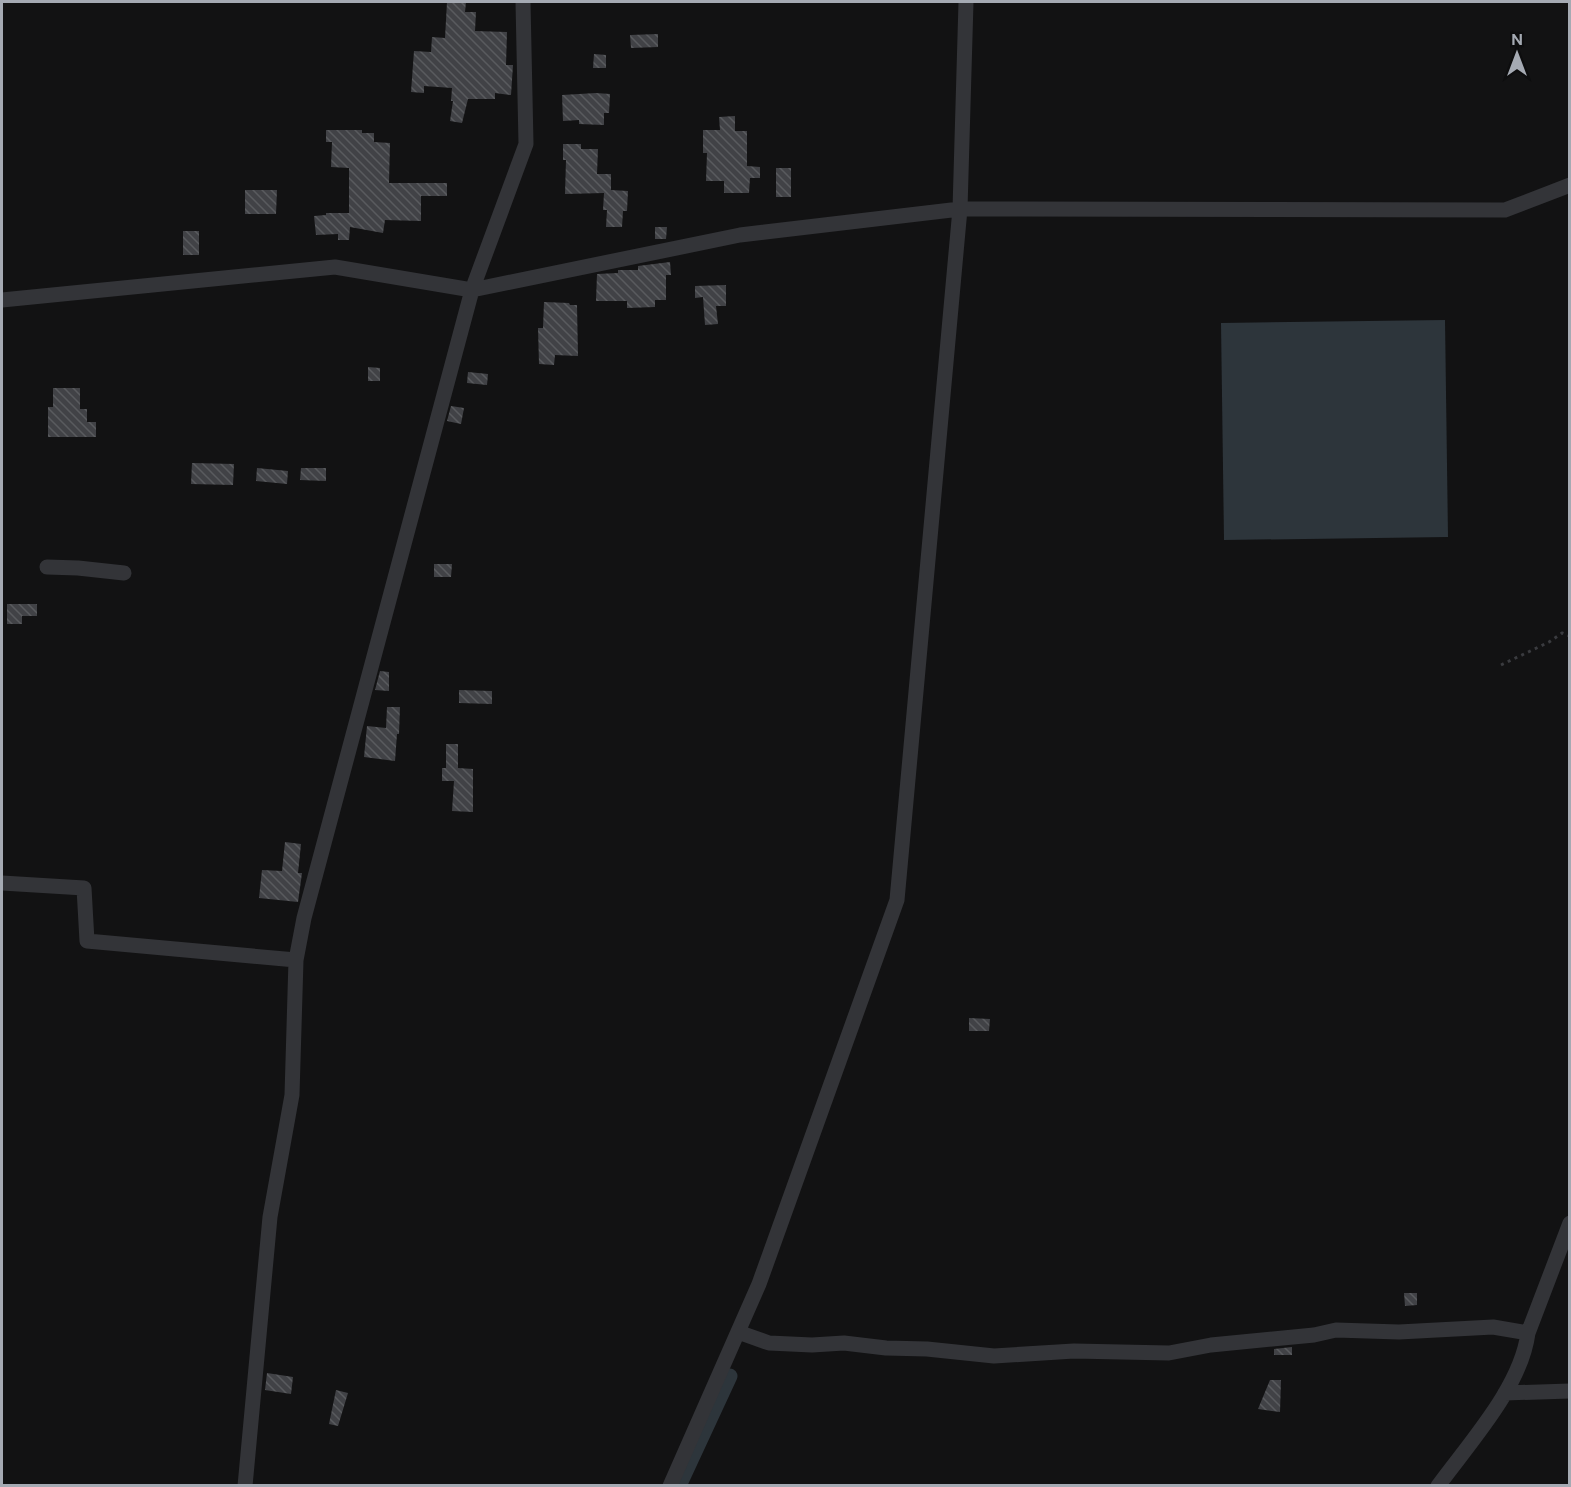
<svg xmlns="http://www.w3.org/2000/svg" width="1571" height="1487" viewBox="0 0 1571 1487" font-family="'DM Sans',sans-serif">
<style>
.water{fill:#2d353b}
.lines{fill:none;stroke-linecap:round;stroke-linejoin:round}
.canal{stroke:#2d353b;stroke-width:15}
.building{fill:url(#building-back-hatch)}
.path{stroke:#3a3b3f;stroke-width:3;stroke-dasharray:3 4.5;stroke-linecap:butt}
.minor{stroke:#333438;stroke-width:15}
</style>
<defs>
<pattern id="building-back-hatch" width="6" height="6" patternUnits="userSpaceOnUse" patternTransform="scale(1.5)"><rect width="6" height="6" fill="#414246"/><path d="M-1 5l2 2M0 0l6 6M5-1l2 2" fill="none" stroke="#595b5e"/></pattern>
</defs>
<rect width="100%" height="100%" fill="#121213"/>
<path class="water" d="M1445,320L1448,537L1224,540L1221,323Z"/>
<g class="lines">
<path class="canal" d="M679,1486L730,1376"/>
</g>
<path class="building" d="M447,2H466L465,12H476L475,31L507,32L506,65H513L511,95L495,93V99H468L462,123L450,121L453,101H451L452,88L424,86V93L411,92L414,51L431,52L432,37L445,38Z
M658,34V47L631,48L630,35Z
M594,54L606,55V68H593Z
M596,93L610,94L609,113H604V125L579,124V120L563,121L562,95Z
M735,116V131H747V166L760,167V178H750L749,193H724V181H706L707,153H703V130H720L719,117Z
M326,130H362V133H374V142L390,143L389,183H447V196H421V221L385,220L383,233L350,227L349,240H338V234L316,235L314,216L326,215V213H349V168L331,167L332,142H326Z
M563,144H581V149H598L597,174H611V190L628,191L627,211H623L622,227H606L607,210H603L604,193L565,194L566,160H563Z
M776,168H791V197H776Z
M245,190H277L276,214H245Z
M655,227H667L666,239H655Z
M183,231H199V255H183Z
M670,262L671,275H666V300H655V307L627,308V301H596L597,274L618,273V270H638V266Z
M726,285V306H716L718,324L705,325L703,297L695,298V286Z
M544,302L569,303L570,305H577L578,356L555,355L554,365L539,364L538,328H543Z
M368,367L380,368V381H368Z
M468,372L488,374L487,385L467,383Z
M53,388H80V409H87V422H96V437H48V407H53Z
M451,406L464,408L461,424L447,421Z
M192,463L234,464L233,485L191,484Z
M257,468L288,471L287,484L256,481Z
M301,468H326V481L300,480Z
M434,564H452L451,577H434Z
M7,604H37V616H22V624H7Z
M380,671L389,672V691L375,690Z
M459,690L492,691V704L459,703Z
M387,707H400L399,734H397L395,761L364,757L367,726L386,728Z
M446,744H458V768L473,769V812L452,811L454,781H442V768H446Z
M285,842L301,844L298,873H302L298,902L259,898L262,870L282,871Z
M969,1018L990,1019L989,1031H969Z
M1404,1293H1417V1305L1405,1306Z
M1292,1347V1355H1274V1349Z
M267,1373L293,1377L291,1394L265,1390Z
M1270,1380H1281L1280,1412L1258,1409Z
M336,1390L348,1393L338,1426L329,1424Z"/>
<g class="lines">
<path class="path" d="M1501,665L1549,642L1562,633L1570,636"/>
<path class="minor" d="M2,300L335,267L472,290L740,235L960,209L1505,210L1570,185
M47,567L78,568L124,573
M2,883L84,888L87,941L296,960
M738,1332L769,1343L812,1345L844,1343L886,1348L927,1349L994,1356L1074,1351L1169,1353L1211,1345L1314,1335L1336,1330L1399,1332L1493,1327L1528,1333
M1505,1393L1570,1391
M245,1486L270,1217L292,1095L296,960L304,918L472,290L526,144L523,2
M670,1486L759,1284L897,900L960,209L966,2
M1438,1486C1470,1442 1521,1387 1528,1333L1570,1223"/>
</g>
<rect width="1571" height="1487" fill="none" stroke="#a5aab3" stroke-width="6"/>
<g transform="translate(1517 54)" stroke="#0d0d0e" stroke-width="4.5" paint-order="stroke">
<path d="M0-4.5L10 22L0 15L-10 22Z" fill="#a5aab3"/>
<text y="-9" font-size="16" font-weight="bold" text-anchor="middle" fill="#a5aab3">N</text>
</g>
</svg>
